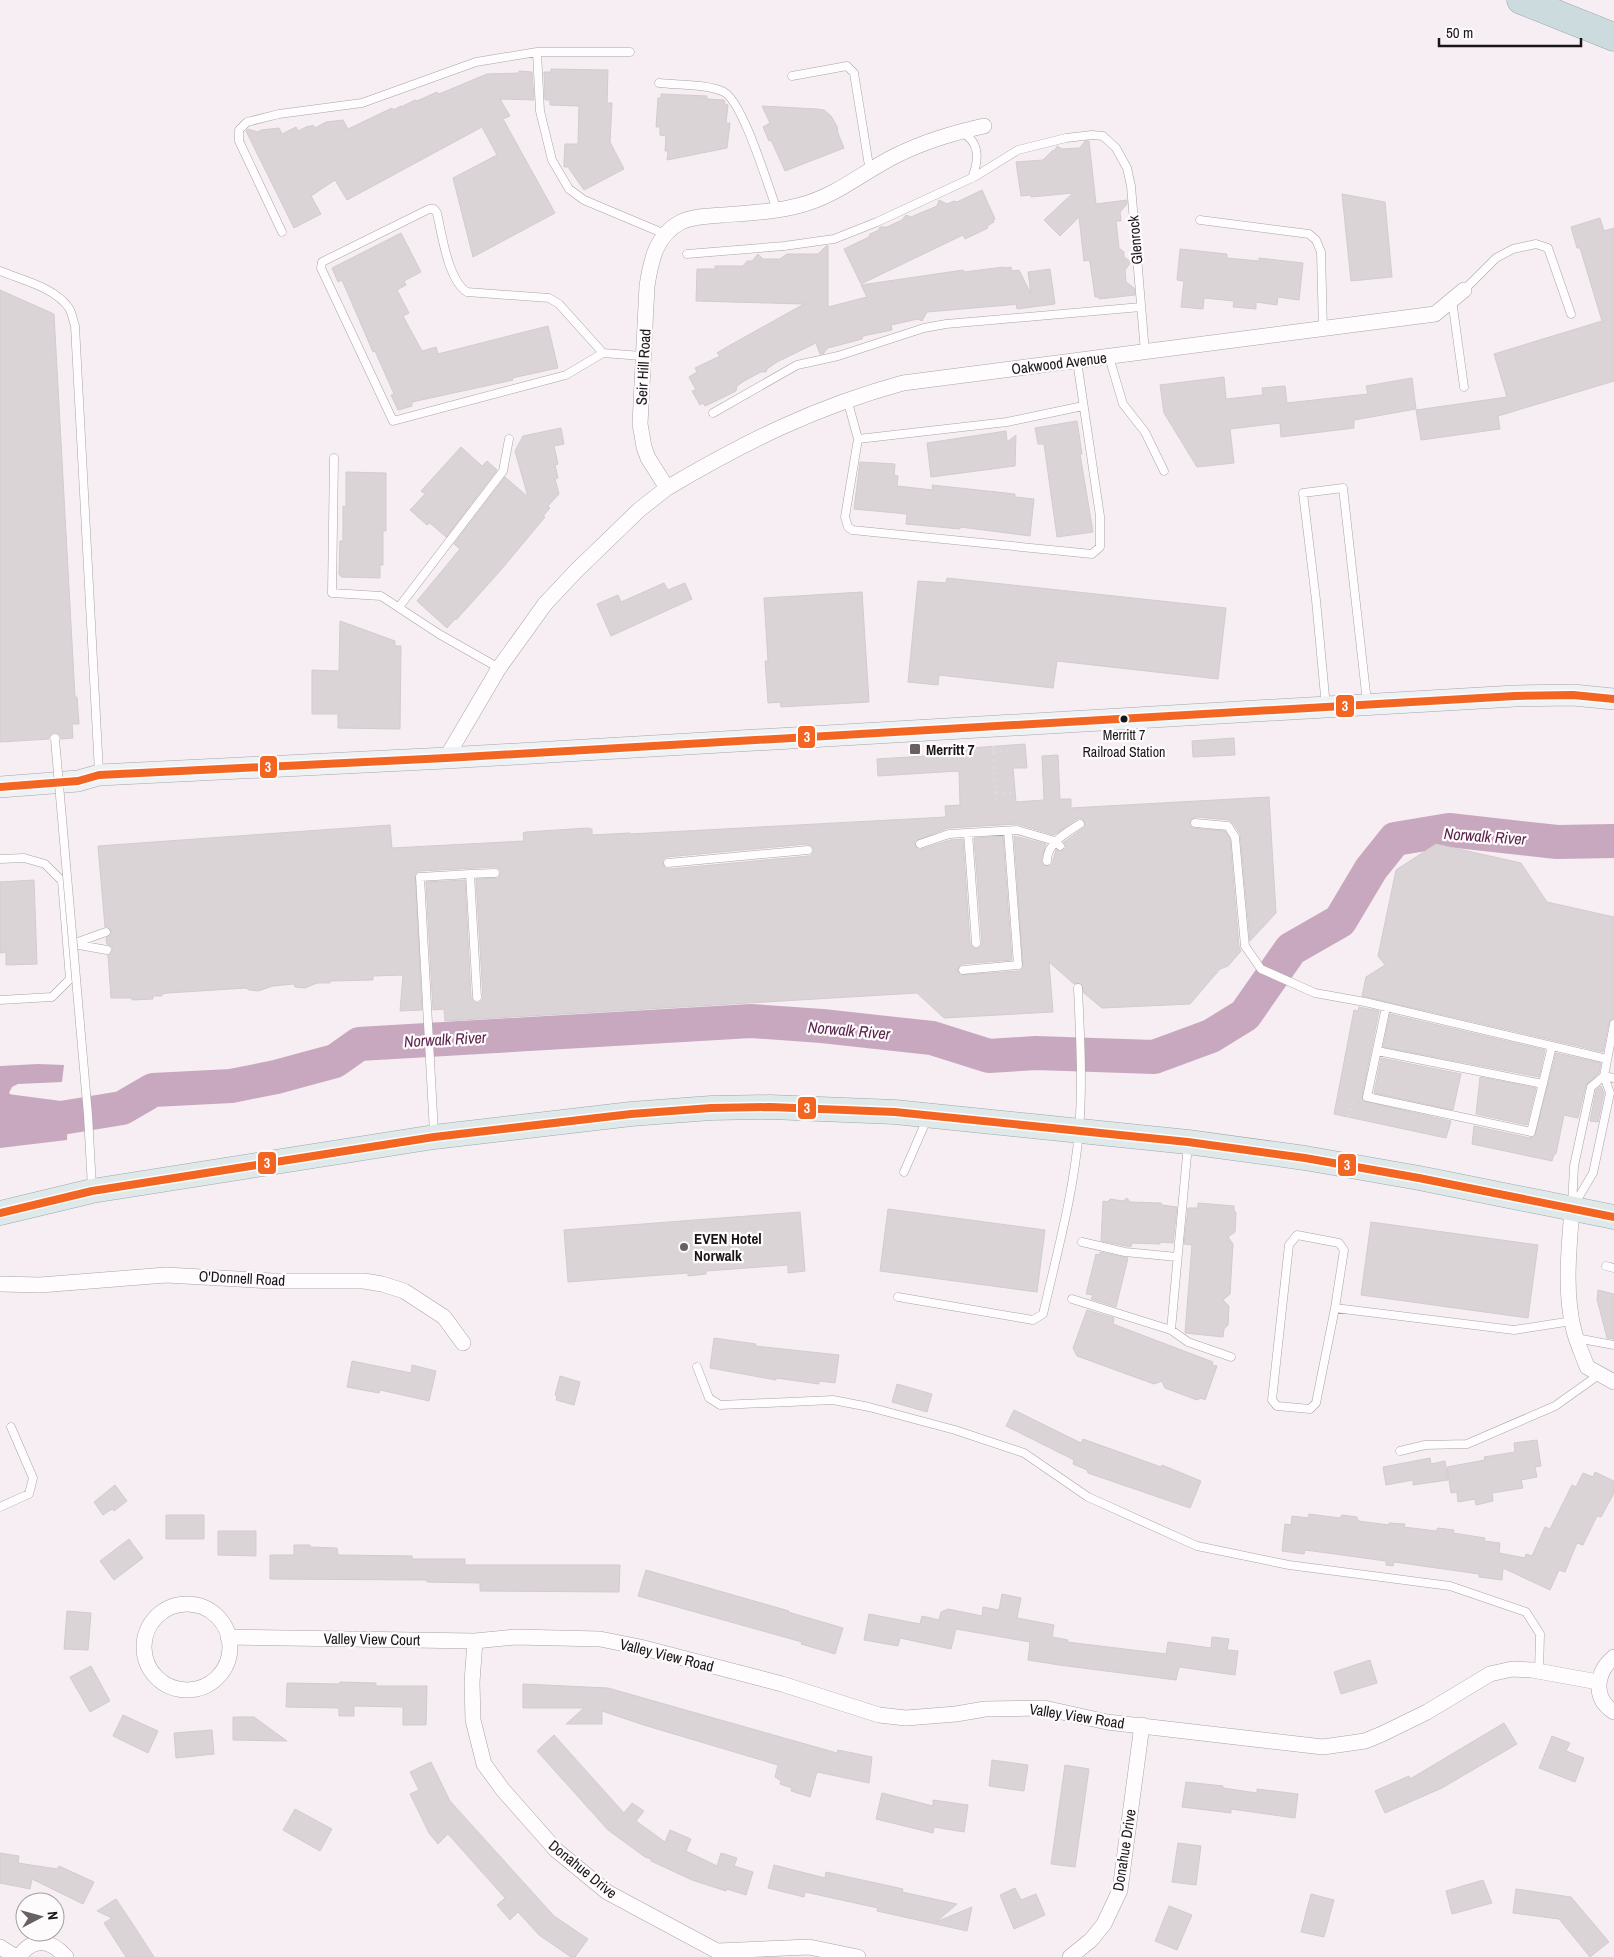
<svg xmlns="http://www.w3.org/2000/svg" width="1614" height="1957" viewBox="0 0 1614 1957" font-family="'Archivo Narrow',sans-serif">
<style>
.water{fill:#c8a8be}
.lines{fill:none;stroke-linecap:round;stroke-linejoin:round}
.river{stroke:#c8a8be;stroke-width:34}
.building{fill:#dad4d7;stroke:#d2cbcf;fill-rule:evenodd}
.lane-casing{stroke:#aaa3a7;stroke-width:9}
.street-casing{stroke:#aaa3a7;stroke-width:16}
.secondary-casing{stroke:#aaa3a7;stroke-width:22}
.primary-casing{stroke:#9aa8ad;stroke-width:25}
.highway-casing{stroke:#9aa8ad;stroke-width:29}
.path{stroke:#dcdadb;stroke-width:3;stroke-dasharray:2.5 4;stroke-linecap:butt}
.lane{stroke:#fefcfd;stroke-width:8}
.street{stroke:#fefcfd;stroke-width:15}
.secondary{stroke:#eef2f4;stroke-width:21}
.primary{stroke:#e0e9ea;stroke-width:24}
.highway{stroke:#ccdbde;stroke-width:28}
.lane-bridge-casing{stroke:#aaa3a7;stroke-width:9;stroke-linecap:butt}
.lane-bridge{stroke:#fefcfd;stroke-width:8}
.bus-1-casing{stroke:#fefbfd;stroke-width:11}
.bus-1{stroke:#f26522;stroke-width:8}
.bus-dot{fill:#1a1518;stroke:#fefbfd;stroke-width:2}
.poi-dot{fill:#676164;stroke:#fefbfd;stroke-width:2}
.labels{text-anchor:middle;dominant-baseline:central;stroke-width:4.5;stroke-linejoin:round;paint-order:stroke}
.bus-label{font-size:14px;fill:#1a1518;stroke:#fefbfd}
.street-label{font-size:15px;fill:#1a1518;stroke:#fefbfd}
.poi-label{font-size:15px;font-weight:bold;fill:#1a1518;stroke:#fefbfd;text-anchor:start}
.water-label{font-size:16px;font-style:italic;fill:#5a244c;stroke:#fefbfd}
.line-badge{stroke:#fefbfd;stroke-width:2}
.badge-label{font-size:14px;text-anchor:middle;font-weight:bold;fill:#fff}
</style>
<rect width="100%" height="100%" fill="#f6eef2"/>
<path class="water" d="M38,1064L64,1065L62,1082L18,1084L12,1087L9,1093L14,1098L68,1109L67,1140L0,1148V1066Z"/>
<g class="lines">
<path class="river" d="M0,1110L61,1118L122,1108L153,1090L231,1086L276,1077L335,1061L359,1044L751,1021L822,1026L932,1038L989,1056L1036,1053L1154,1057L1211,1036L1245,1015L1291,949L1340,921L1371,869L1395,839L1449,830L1557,842L1614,841"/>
</g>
<path class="building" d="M551,69L608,70L607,103H612L610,142L624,169L584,190L568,167H564V162L565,144H578L579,106L550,105V100H545L544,72H551Z
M519,71L532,72L534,100L500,99L510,116L503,119L555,213L473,257L453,178L497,155L482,127L347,200L335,180L311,196L321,214L294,228L246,131L248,129L258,132L261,130L279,128L282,134L296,127L298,131L308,126V127L313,125L315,128L326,122L343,120L348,129L392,108L393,110L401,106V107L415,100L417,101L437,92L439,94L487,74L519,73Z
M661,94L707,96V99L724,100L725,104L728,105L726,123H730L727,148L667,160L668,151H665L666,136L660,135V127H656L658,98H661Z
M762,106L817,109L824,110L831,116L837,126L838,133L844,148L785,171L771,140L769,141L763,127L770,123Z
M1085,141H1089L1096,204L1127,200V204L1120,212L1121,221H1116L1119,248L1124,252V257L1131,262L1125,270L1126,282L1134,288L1135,295L1099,299V297H1095L1090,262L1089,260L1084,261L1079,217L1060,236L1044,220L1073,193L1031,197V195L1021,196L1016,162L1043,160L1052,151L1055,150L1057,146L1062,149L1080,148Z
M982,190L995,219L993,220L994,222L987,226L988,228L965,239L963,235L861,284L844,249L869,237L870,234L879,230L880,227H887L902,220L906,215L911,217L937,206L939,200L947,204L954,201L957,202Z
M1342,194L1385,202L1392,277L1351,281Z
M1600,218L1604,231L1614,228V381L1498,416L1500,429L1421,440L1416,410L1507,397L1494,354L1602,321L1580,248H1577L1571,227Z
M401,233L421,272L404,281L406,285L397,290L409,313L403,316L422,351L436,347L438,354L548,326L558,368L512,378L513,380L412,402V406L398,410L391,395L394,394L375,351L373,352L342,280L338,282L332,268Z
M826,246H828V307L867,297L861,285L963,270L964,272L1004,267V268L1011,267L1012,271L1019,270L1031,294L1028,272L1050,269L1055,304L1017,309L1016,304L1009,305L927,312L922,321L918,319L891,325L892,330L863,336L862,339L828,348L823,354H820L816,343L777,362L767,369L766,372H761L744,381L737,386L736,391L718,400L705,406L703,403L700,405L692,391L696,390L689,377L697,372L695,368L720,356L717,353L725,348L804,304L696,301L697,269H715V266H743L747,261H752L758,254L763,259H780L787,254H818Z
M1180,249L1227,254V258L1259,261V258L1303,263L1299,300L1278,297L1277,305L1256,302V309L1233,307L1234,301L1204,298L1203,309L1181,307L1184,281L1177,280Z
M0,290L54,314L75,697H77L79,724H72L73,738L61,739L59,735L55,733L51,735L49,739L0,742Z
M1224,377L1226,399L1263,395L1262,388L1285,386L1287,403L1368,394L1366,386L1412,378L1416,409L1354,420V428L1281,437L1280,423L1230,429L1234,463L1197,467L1164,413L1160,385Z
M1077,421L1082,454H1080L1093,532L1057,537L1044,444H1038L1035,428Z
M561,428L564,444L554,446L558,464L555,465L558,478L555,479L559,494L548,506L550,508L543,516L545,517L500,571L456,620L455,619L447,628L417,601L460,549L454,544L505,477L528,497L515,451L523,436Z
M1006,431L1007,442L1016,435L1015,466L931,477L927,443Z
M461,447L482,466L487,461L497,470L446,537L430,523L427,525L410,510L425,494L421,491Z
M860,462L895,464L894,475L898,476L897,486L933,490L932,485L1015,494V497L1034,499L1030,536L960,527V529L906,524L907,514L854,509Z
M346,472L386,473V531H383V565H380V578L341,577V575H339L340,541H343V506L346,507Z
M947,578L1226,608L1218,679L1057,661L1053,688L939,675L938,685L908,682L918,581L946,583Z
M664,583L668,590L685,583L692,599L611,636L597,604L618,595L621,602Z
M862,592L869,702L781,707L780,702L768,703L765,661H768L764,598Z
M340,621L395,641V646H401L400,729L338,728V714H312V670L339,671Z
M1234,738L1235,755L1193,757L1192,741Z
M1025,744L1027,768H1013L1016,802L1044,800L1042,756L1058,755L1060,799H1071V808L1269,797L1276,913L1250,941L1240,834L1233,823L1229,820L1196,817L1190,820V825L1192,828L1225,831L1230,839L1239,947L1241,951L1228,966L1220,969L1190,1004L1102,1008L1084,993L1081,983L1074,984L1049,962L1053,1012L944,1018L917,993L445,1021L444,1009L433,1010L426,882L465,880L471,997L474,1002L478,1003L482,1000L483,997L476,879L498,878L501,872L498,868L495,867L420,871L415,874L422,1010L400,1011L403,975L373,976V980L330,981V983H317L305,988L295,987L294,984L273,986L258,991L249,990L246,988L168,993L162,994V996H153V999L132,1000V998H111L108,955L113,950L111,946L107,944L106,938L111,935V931L109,927H105L98,846L390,825L392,848L524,841L523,833L526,832L588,828L592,829V835L630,833V834L946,817L945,806L960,805L959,771L878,776L877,759L957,754V749ZM1077,819L1080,818L1084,821L1085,827L1064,842L1066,847L1064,850H1056L1052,864L1049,866L1043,865L1041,861L1046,844L1014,836L1023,968L1019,971L960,975L957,970L962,964L1012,960L1003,836L974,838L982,943L980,947L976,949L972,947L970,943L963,839L950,840L919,850L915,846V841L948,828L1017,824L1054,835ZM807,844L812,846L814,850L812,854L809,856L669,869L665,868L663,864V860L667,857Z
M1436,844L1521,863L1547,902L1614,917V1018L1609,1022L1603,1052L1362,996L1366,977L1385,965L1378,956L1396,870Z
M34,880L37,964L6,965V952L0,953V882Z
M1359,1007L1379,1011L1362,1096L1363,1101L1451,1121L1446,1138L1334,1114L1354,1010L1358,1011Z
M1390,1014L1545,1050L1539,1077L1383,1047Z
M1556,1053L1601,1063L1599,1073L1586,1085L1578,1118L1564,1115L1556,1154H1554L1552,1161L1472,1144L1474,1126L1530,1138L1535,1135Z
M1381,1058L1461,1074L1453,1110L1374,1093Z
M1480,1077L1536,1088L1527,1125L1476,1114Z
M1601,1086L1604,1093L1598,1122L1590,1121L1596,1090Z
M1127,1198L1130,1202L1161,1203L1162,1205L1177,1207L1173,1243L1160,1242V1244L1132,1243L1131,1247L1101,1241L1103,1201L1108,1202L1110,1199L1123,1201Z
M1198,1203L1234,1206V1210L1236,1213L1235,1232L1228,1237L1233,1244L1230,1294L1223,1300L1229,1306L1228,1325L1224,1329L1223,1337L1185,1333L1192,1245L1184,1244L1188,1208H1198Z
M888,1209L1045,1230L1037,1292L880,1271Z
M800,1212L805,1271L788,1273V1265L706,1271V1274L688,1276V1273L568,1282L564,1230Z
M1371,1222L1538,1245L1528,1318L1361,1295Z
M1100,1252L1128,1258L1116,1307L1091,1299L1093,1295L1086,1294L1096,1254L1100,1255Z
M1598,1290L1614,1294V1339L1607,1338L1597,1299Z
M1087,1310L1114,1318L1113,1324L1213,1362L1212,1365L1217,1366L1205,1400L1201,1398L1197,1400L1165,1388L1162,1381L1154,1384L1077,1356L1073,1348Z
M714,1338L756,1344L755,1346L839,1355L835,1383L819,1381V1384L776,1378V1380L710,1368Z
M352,1361L411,1373L412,1365L436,1371L429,1401L380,1390L379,1393L347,1387Z
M560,1376L580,1382L574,1405L556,1400L557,1396L555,1395Z
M897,1384L932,1394L927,1412L892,1402Z
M1014,1410L1081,1443L1083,1439L1161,1467L1162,1465L1201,1481L1190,1508L1088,1473L1087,1470L1073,1464L1074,1460L1006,1426Z
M1537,1440L1541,1466L1535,1467L1537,1477L1521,1480L1523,1488L1492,1493L1493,1501L1476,1505L1475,1499L1458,1502L1457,1492L1451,1493L1447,1467L1485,1460L1484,1457L1515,1452L1514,1443Z
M1430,1458L1431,1464L1445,1461L1448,1480L1413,1485V1480L1386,1485L1383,1467Z
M1595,1472L1614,1481V1493L1601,1517L1597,1516L1583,1545L1577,1543L1565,1572L1559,1570L1550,1590L1503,1568L1502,1580L1479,1577V1574L1394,1562L1393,1566L1386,1565V1561L1305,1550L1304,1554L1282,1551L1285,1524L1291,1525L1292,1516L1308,1518L1309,1514L1340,1518L1342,1515L1357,1517L1358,1521L1389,1525V1523L1405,1524L1404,1527L1436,1531L1438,1528L1454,1530L1453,1533L1485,1538L1484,1541L1500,1543L1499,1553L1525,1558L1526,1554L1532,1556L1545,1527L1550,1529L1572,1485L1576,1487L1583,1473L1593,1477Z
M115,1485L127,1501L114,1511L112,1509L103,1515L94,1502Z
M166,1515H204V1539H166Z
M218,1531H256V1556L218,1555Z
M129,1539L143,1558L114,1580L100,1561Z
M294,1545H310V1547L337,1548L338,1555L412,1556V1559H465V1565H620L619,1592L480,1591V1583L427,1582V1580L270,1579V1555H294Z
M646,1570L789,1611L788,1612L843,1628L835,1654L801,1644L802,1642L638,1596Z
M1002,1594L1021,1598L1017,1618L1054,1625L1052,1637L1068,1640L1067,1642L1166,1654L1168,1642L1211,1648L1212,1637L1229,1639L1227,1650L1238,1651L1235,1675L1179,1667L1176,1680L1059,1665L1028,1660L1030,1642L956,1629L951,1649L900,1638L898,1646L864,1640L869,1614L920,1624L922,1616L939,1620L941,1612L948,1609L982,1616L983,1607L999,1610Z
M67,1611L91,1613L88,1650L64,1649Z
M1370,1660L1377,1683L1341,1694L1334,1672Z
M91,1666L110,1701L90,1712L70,1677Z
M340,1682L376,1683V1686H427L426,1725H403V1707L354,1706V1716H339V1708L286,1707L287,1683L339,1684Z
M523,1684L608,1688L837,1753L838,1750L872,1757L869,1783L817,1772L810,1797L791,1791L792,1788L780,1784L781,1781L775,1777L778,1765L647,1726L602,1711V1724H566L584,1708H523Z
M123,1715L158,1731L148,1753L113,1736Z
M233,1717H254L287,1741L233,1740Z
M1504,1723L1517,1744L1442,1788L1385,1813L1375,1791L1409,1776L1410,1779Z
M212,1730L214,1754L176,1758L174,1733Z
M554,1735L624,1813L632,1803L644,1811L636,1821L665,1842L670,1830L691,1839L686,1851L717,1866L721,1853L737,1858L734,1866L753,1872L746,1895L727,1889L726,1891L692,1880L651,1861V1859L645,1857L608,1830L537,1751Z
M1552,1736L1570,1743L1566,1751L1584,1758L1575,1782L1539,1768Z
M992,1760L1028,1765L1024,1791L989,1786Z
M431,1762L450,1801L554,1916L588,1939L575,1957H571L539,1935L518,1912L510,1920L497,1905L505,1898L448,1834L438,1844L429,1833L410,1794L419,1790L410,1772Z
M1065,1765L1089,1769L1075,1867L1051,1864Z
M1186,1782L1223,1786V1788L1257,1793V1789L1298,1794L1295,1818L1231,1809V1813L1182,1807Z
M882,1793L933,1806V1800L968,1805L964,1832L934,1827L933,1833L876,1819Z
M295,1809L332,1829L320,1851L283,1830Z
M1178,1843L1201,1846L1196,1885L1172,1882Z
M0,1853L19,1856L18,1863L57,1869L59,1866L94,1882L83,1904L32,1879L30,1889L0,1883Z
M774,1865L825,1878L826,1872L903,1889L902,1892L957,1904L936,1922L972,1907L967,1931L877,1911L878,1908L805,1892L804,1897L768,1888Z
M1483,1880L1492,1903L1452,1914L1446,1891Z
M1015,1888L1021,1900L1036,1894L1045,1915L1014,1929L1000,1895Z
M1516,1889L1571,1897L1609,1942L1590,1957L1559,1919L1513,1913Z
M1311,1894L1334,1900L1324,1937L1301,1932Z
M116,1899L136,1929L154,1957H126L104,1923L112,1918L97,1911Z
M1169,1906L1192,1915L1177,1950L1155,1941Z"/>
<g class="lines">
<defs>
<path id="lane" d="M630,52H537L540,111L552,160L569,189L584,200L665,234
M792,76L847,66L854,73L870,172
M659,83C677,85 708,84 724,92C743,102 768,186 777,210
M961,132C981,142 979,160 972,178
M429,209H434L437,213C442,235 448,280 467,292L549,298L559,304L603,353L566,375L393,421L321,268L322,262Z
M1200,220L1309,234L1316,240L1321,252L1323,330
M282,232L239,141V130L247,122L279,114L362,103L476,62L537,52
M687,254L784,246L834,239L877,222L976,176L1018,150L1066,138L1092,135L1103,136L1116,148L1127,168L1131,186L1145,352
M0,271C22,280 54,287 69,308C72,313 73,320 75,326L99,772
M1464,290L1496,258L1513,249L1536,244L1548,248L1571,314
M1452,300L1464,387
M603,353L642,356
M1109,357L1123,404L1145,432L1164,471
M847,399L858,439L845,517L848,527L852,530L1092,554L1100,547V516L1077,361
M713,413L797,365L838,356L924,328L946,324L1141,307
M858,439L1007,422L1083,406
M334,458L332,593L381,596L439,634L499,668
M399,607L503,471L509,439
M1326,707L1316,600L1303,493L1343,488L1367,702
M1195,823L1228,826L1235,837L1245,946L1261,969L1315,993L1365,1002L1607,1059
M968,833L976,943
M920,844L949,834L1017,830L1055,841L1060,846
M0,859L24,858L45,864L62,881L70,979L52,997L0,1000
M1047,861C1047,843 1066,833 1080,824
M668,863L808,850
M470,874L495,873
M75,943L106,932
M73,944L107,950
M963,970L1018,965L1008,831
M1386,1007L1367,1097L1531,1132L1552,1046
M1377,1051L1543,1084
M1604,1076L1614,1078
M88,1115L92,1188
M434,1133L420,877L470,874L477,997
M1188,1144L1171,1330L1188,1342L1231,1357
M904,1172L927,1119
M1574,1205L1593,1173L1610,1093L1604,1076L1614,1024
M1572,1206L1574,1166L1591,1087L1604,1076
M1082,1242L1125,1252L1177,1257
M1606,1266L1614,1268
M898,1297L1033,1320L1043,1314C1057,1253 1074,1192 1079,1130C1083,1083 1080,1035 1078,988
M1072,1299L1171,1330
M1335,1308L1316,1403L1310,1409L1277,1406L1272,1400L1289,1245L1297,1235L1339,1243L1344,1250L1335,1308L1514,1330L1572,1321
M1576,1338L1614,1345
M697,1367L709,1398L720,1405L833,1400L869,1407L955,1430L1024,1453L1088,1497L1197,1546L1289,1565L1450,1586L1526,1612L1540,1634L1539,1672
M1400,1451L1425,1445L1467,1444L1555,1406L1600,1374
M0,1507L29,1494L33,1478L11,1427"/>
<path id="street" d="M667,488C745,442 815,407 903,383L1435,314L1464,290
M446,758L499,668L545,604L576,571L639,510L667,488L648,458L644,447L640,424L647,286C651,260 656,235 681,222C693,216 709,216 722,215C748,213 775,212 801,205C836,196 863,172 895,156C925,141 952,133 984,126
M1572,1209C1569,1248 1564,1292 1574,1331C1577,1343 1583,1355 1587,1367L1614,1382
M0,1284L40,1285L166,1275L273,1281H364L382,1284L404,1291L444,1317L463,1343
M144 1647a43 43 0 1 1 86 0a43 43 0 1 1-86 0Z
M228,1637L475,1641L516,1637L600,1639L640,1647L782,1684L879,1715L906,1718L956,1714L985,1709L1044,1708L1107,1722L1323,1747L1365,1741L1382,1734L1427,1712L1490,1674L1512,1669L1532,1670L1598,1682
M475,1641L472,1682L473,1720L484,1764L503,1790L556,1850L607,1892L717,1951L809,1947L858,1957
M1614,1657C1596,1672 1592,1698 1614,1712
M0,1947L16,1957
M19,1957C33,1936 51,1940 66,1957
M1070,1957L1091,1940L1104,1924L1120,1890L1142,1725"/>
<path id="secondary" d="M0,787L78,781L99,775L446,758L1515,696L1573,695L1614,699"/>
<path id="primary" d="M0,1213L92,1191L434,1137L631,1114L711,1108L770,1107L895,1112L1188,1142L1305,1158L1419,1178L1614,1217"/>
<path id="highway" d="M1521,0L1614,37"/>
</defs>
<use href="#lane" class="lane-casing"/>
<use href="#street" class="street-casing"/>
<use href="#secondary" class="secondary-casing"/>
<use href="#primary" class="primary-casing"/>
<use href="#highway" class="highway-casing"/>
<path class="path" d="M993,746L996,803
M993,752L1009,751
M996,794L1011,793
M1348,1117L1351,1106L1355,1100"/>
<use href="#lane" class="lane"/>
<use href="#street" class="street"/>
<use href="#secondary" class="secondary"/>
<use href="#primary" class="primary"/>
<use href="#highway" class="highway"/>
<defs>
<path id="lane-bridge" d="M55,739L88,1115"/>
</defs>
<use href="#lane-bridge" class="lane-bridge-casing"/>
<use href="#lane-bridge" class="lane-bridge"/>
<defs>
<path id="bus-1" d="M0,787L78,781L99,775L446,758L1515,696L1573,695L1614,699
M0,1213L92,1191L434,1137L631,1114L711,1108L770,1107L895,1112L1188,1142L1305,1158L1419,1178L1614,1217"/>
</defs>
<use href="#bus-1" class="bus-1-casing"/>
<use href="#bus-1" class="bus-1"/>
</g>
<circle class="bus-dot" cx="1124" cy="719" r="4.5"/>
<g class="poi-dot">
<rect x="909" y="743" width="12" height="12" rx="2.5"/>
<circle cx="684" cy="1247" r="5"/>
</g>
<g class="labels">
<g class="bus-label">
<text x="1124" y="735">Merritt 7<tspan x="1124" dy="17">Railroad Station</tspan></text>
</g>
<g class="street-label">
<text transform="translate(1135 240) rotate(-95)">Glenrock</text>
<text transform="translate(1059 363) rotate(-7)">Oakwood Avenue</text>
<text transform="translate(643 367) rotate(-87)">Seir Hill Road</text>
<text transform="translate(242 1278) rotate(3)">O'Donnell Road</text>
<text transform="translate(372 1639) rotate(1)">Valley View Court</text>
<text transform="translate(667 1655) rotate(14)">Valley View Road</text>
<text transform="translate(1077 1716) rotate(9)">Valley View Road</text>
<text transform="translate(1124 1850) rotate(-81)">Donahue Drive</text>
<text transform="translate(583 1869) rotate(39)">Donahue Drive</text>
</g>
<g class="poi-label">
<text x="926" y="749">Merritt 7</text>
<text x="694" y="1238">EVEN Hotel<tspan x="694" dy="17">Norwalk</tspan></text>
</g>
<g class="water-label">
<text transform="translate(1485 836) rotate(4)">Norwalk River</text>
<text transform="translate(849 1030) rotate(5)">Norwalk River</text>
<text transform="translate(445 1039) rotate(-3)">Norwalk River</text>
</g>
</g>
<g class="line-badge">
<rect x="1335" y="694" width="20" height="24" rx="5" fill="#f26522"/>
<rect x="797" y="725" width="19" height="24" rx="5" fill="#f26522"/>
<rect x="259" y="755" width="19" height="24" rx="5" fill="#f26522"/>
<rect x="797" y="1096" width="20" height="24" rx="5" fill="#f26522"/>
<rect x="257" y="1151" width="20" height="24" rx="5" fill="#f26522"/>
<rect x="1337" y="1153" width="20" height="24" rx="5" fill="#f26522"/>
</g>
<g class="badge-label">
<text x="1345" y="711">3</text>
<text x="807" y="742">3</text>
<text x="268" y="772">3</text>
<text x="807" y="1113">3</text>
<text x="267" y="1168">3</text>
<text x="1347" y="1170">3</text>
</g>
<g transform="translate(40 1917) rotate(84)"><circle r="24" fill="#fefbfd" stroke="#a39fa1"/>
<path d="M0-4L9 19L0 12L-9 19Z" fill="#676164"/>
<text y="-8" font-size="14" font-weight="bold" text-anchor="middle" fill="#1a1518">N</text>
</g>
<path d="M1439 38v8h142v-8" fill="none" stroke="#1a1518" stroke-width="2.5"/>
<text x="1446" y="38" font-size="15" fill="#1a1518" stroke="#fefbfd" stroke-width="4" paint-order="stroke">50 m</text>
</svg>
